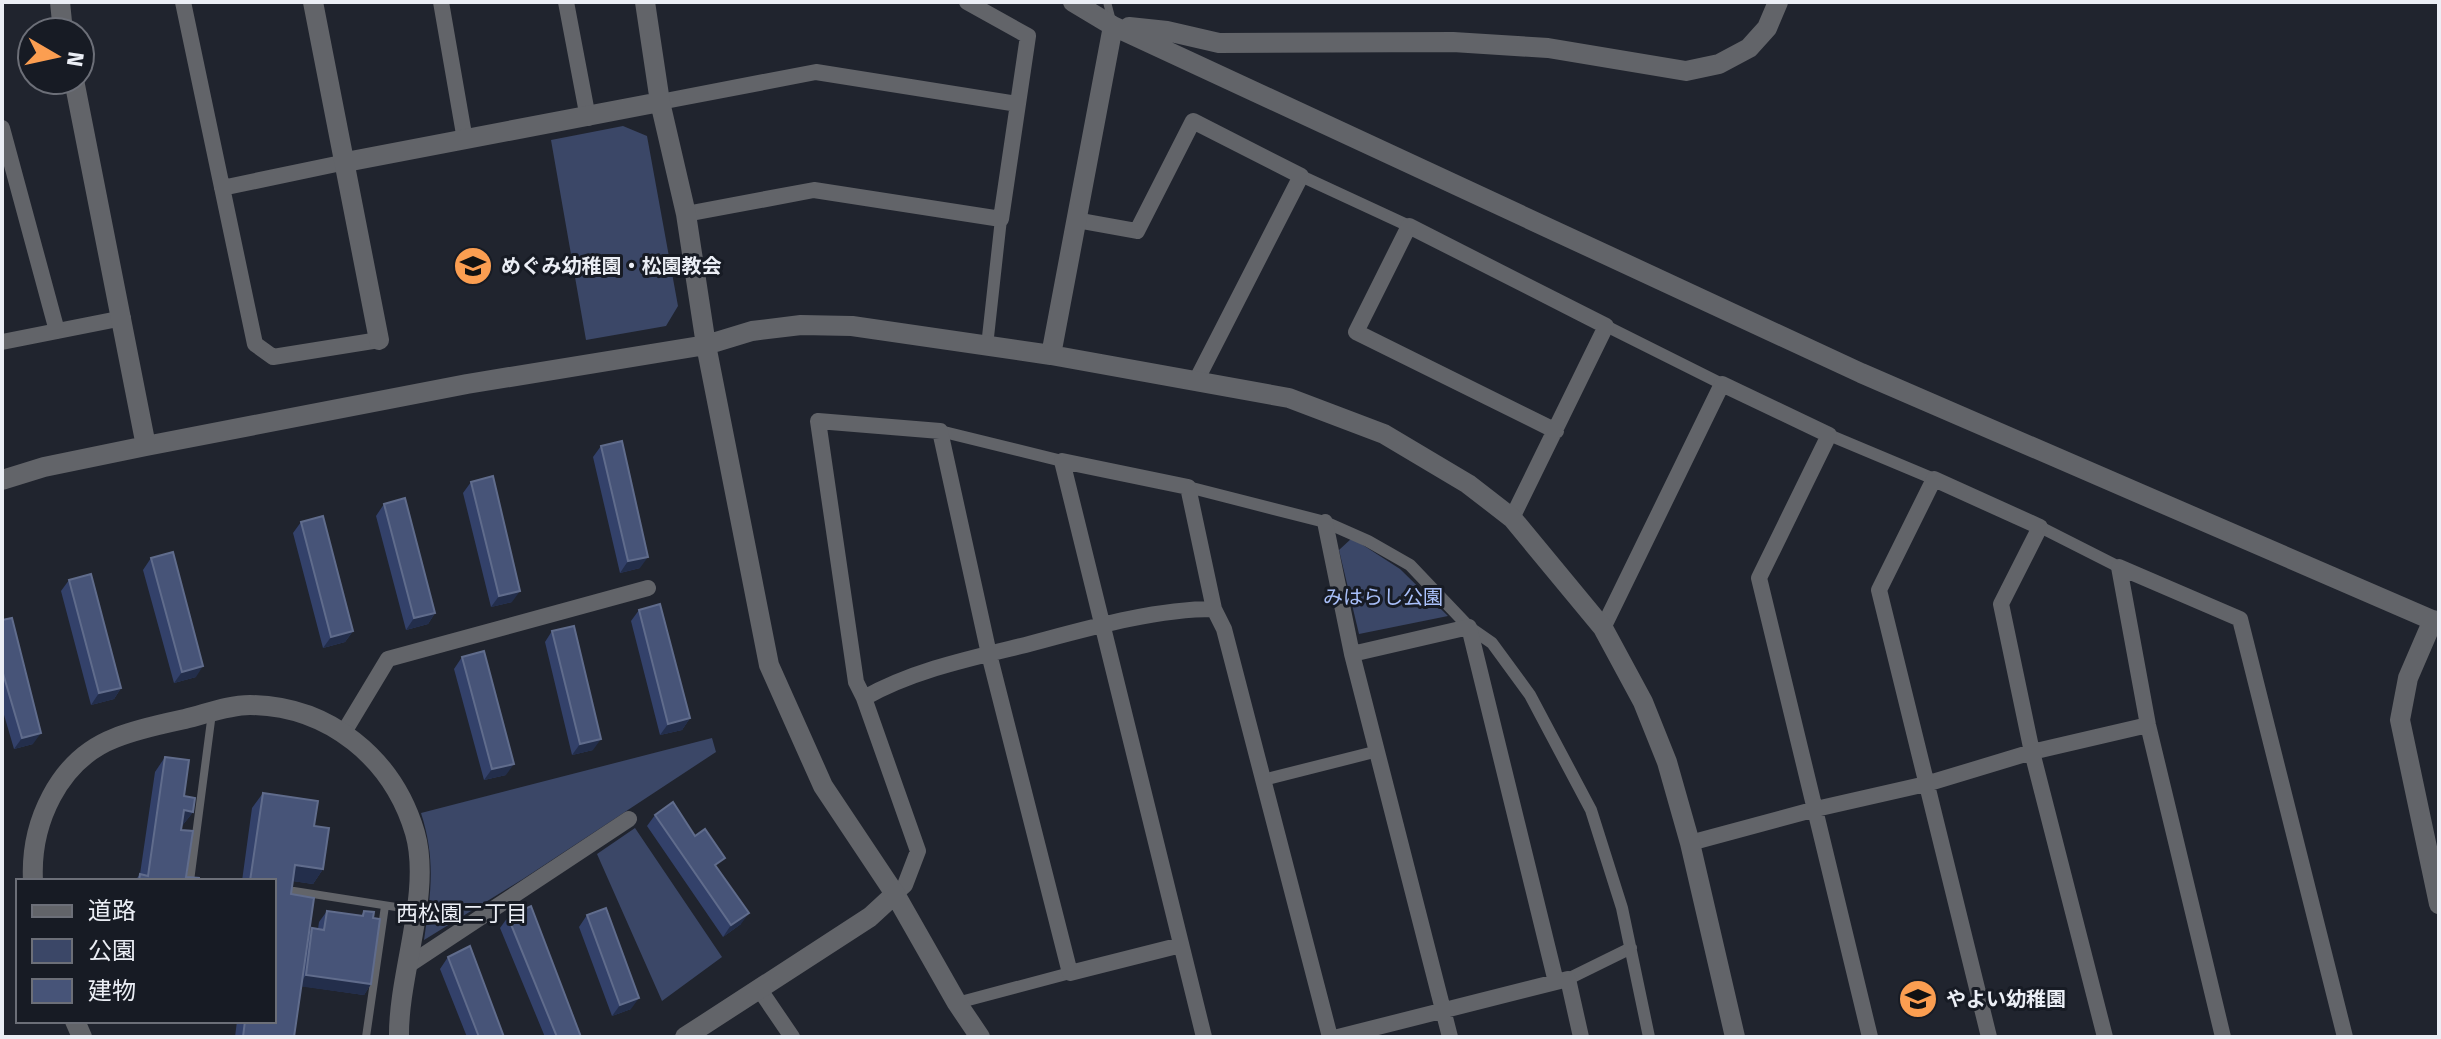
<svg xmlns="http://www.w3.org/2000/svg" width="2441" height="1039" viewBox="0 0 2441 1039" font-family="'Fira Sans','Noto Sans JP',sans-serif">
<style>
.green{fill:#3b4767}
.lines{fill:none;stroke-linecap:round;stroke-linejoin:round}
.service{stroke:#626469;stroke-width:8}
.pedestrian{stroke:#626469;stroke-width:12}
.minor{stroke:#626469;stroke-width:16}
.tertiary{stroke:#626469;stroke-width:20}
.wall{fill:#33416a}
.shaded-wall{fill:#232e4b}
.building{fill:#475478;stroke:#606c8c;stroke-width:2}
.labels{text-anchor:middle;dominant-baseline:central;stroke-width:6;stroke-linejoin:round;paint-order:stroke}
.poi-label{font-size:20px;font-weight:bold;fill:#ebeef5;stroke:#171b24;text-anchor:start}
.park-label{font-size:20px;fill:#aac1fb;stroke:#171b24}
.neighbourhood-label{font-size:22px;fill:#ebeef5;stroke:#171b24}
</style>
<rect width="100%" height="100%" fill="#20242e"/>
<path class="green" d="M623,126L647,136L678,306L666,326L586,340L551,140Z
M1352,538L1400,569L1448,616L1359,634L1339,550Z
M712,738L716,752L523,879L424,940C431,893 436,860 421,813Z
M635,828L722,957L662,1001L597,854Z"/>
<g class="lines">
<path class="service" d="M1107,2L1112,21
M190,881L212,713
M294,891L415,910
M366,1037L385,906"/>
<path class="pedestrian" d="M1301,176L1409,226
M1606,326L1722,384
M987,346L1001,219
M940,431L1062,461
M1829,435L1934,479
M1188,487L1325,522L1368,541L1410,565L1469,627L1492,643L1530,695L1591,810L1622,908L1649,1037
M2040,527L2119,567
M1263,780L1378,751
M1568,979L1631,948
M957,1003L1070,973"/>
<path class="minor" d="M183,2L255,344L273,357L379,340
M441,2L465,140
M566,2L588,118
M660,102L816,72L1018,104
M2,128L57,331
M222,188L346,162
M686,214L814,190L1001,219L1028,36L967,2
M1076,220L1137,231L1193,121L1301,176L1196,381
M2,342L123,318
M1512,518L1606,326L1409,226L1356,332L1556,431
M1325,522L1352,654L1450,1037
M1603,628L1722,384L1829,435L1759,578L1870,1037
M1352,654L1469,627L1556,982
M864,698L856,682L818,421L940,431L989,654L1070,973L1181,945
M344,732L388,659L648,588
M1690,843L1816,809L1926,784L2032,752L2148,725
M895,894L905,885L918,851L864,698C912,671 967,659 1021,646C1082,630 1151,609 1214,609L1224,629L1330,1037
M407,966L629,819
M760,990L792,1037
M1204,1037L1062,461L1188,487L1214,609
M1338,1037L1568,979L1581,1037
M1989,1037L1879,590L1934,479L2040,527L2001,604L2032,752L2105,1037
M2223,1037L2148,725L2119,567L2240,619L2345,1037"/>
<path class="tertiary" d="M60,2L63,32
M313,2L379,340
M645,2L660,102L686,214L706,345L769,665L823,786L895,894L957,1003L980,1037
M1073,2L1113,26L1861,373L2439,623
M1129,27L1167,31L1219,43L1453,42L1548,48L1686,71L1719,64L1749,48L1767,28L1778,2
M74,80L146,446
M346,162L660,102
M1051,355L1113,26
M2,480L44,467L146,446L467,384L706,345L752,331L801,325L852,326L1051,355L1289,398L1384,434L1468,484L1512,518L1603,628L1643,702L1667,762L1690,843L1735,1037
M2433,620L2408,678L2400,720L2439,904
M33,881C30,824 58,760 115,738C137,729 162,724 185,719C206,714 228,705 250,705C329,706 393,758 415,833C432,893 398,974 399,1037
M75,1021L82,1037
M685,1037L870,917L895,894"/>
</g>
<path class="wall" d="M601,446L640,568L620,573L593,457Z
M471,482L512,602L491,607L463,493Z
M384,504L435,613L428,624L406,630L376,516Z
M301,522L353,631L345,642L323,648L293,533Z
M151,558L196,677L174,683L143,570Z
M69,580L121,688L114,699L91,705L61,591Z
M639,610L690,718L682,730L660,735L631,621Z
M2,620L33,744L14,749L2,708Z
M552,631L593,750L572,755L545,642Z
M462,657L506,775L484,780L454,669Z
M165,757L184,796L193,812L182,826L181,830L186,877L199,881H135L140,874L155,772Z
M263,793L314,826L323,869L313,884L293,881L291,894L309,933L312,928L318,929L319,922L327,911L361,916L364,911L371,984L364,995L301,986L294,1037H235L237,1021H274V881H242L252,808Z
M655,815L718,869L741,924L723,937L647,826Z
M587,915L631,1009L612,1016L579,927Z
M508,917L580,1037H545L500,928Z
M448,957L504,1037H467L440,969Z"/>
<path class="shaded-wall" d="M648,557L640,568L620,573L628,561Z
M520,591L512,602L491,607L499,596Z
M435,613L428,624L406,630L414,618Z
M353,631L345,642L323,648L331,637Z
M203,666L196,677L174,683L182,672Z
M121,688L114,699L91,705L99,693Z
M690,718L682,730L660,735L668,724Z
M41,733L33,744L14,749L22,738Z
M601,739L593,750L572,755L580,744Z
M514,764L506,775L484,780L492,769Z
M184,810L193,812L182,826L174,825Z
M295,865L323,869L313,884L285,880Z
M749,913L741,924L723,937L731,925Z
M306,975L371,984L364,995L298,986Z
M639,998L631,1009L612,1016L620,1005Z"/>
<path class="building" d="M622,441L648,557L628,561L601,446Z
M493,476L520,591L499,596L471,482Z
M405,498L435,613L414,618L384,504Z
M323,516L353,631L331,637L301,522Z
M173,552L203,666L182,672L151,558Z
M91,574L121,688L99,693L69,580Z
M660,604L690,718L668,724L639,610Z
M12,618L41,733L22,738L2,670V620Z
M574,626L601,739L580,744L552,631Z
M484,651L514,764L492,769L462,657Z
M165,757L189,760L184,796L195,798L193,812L184,810L181,830L193,831L186,877L199,878V881H139L140,874L148,876Z
M263,793L318,801L314,826L329,828L323,869L295,865L291,894L314,898L294,1037H243L245,1021H274V881H250Z
M673,802L695,836L705,829L725,858L715,865L749,913L731,925L655,815Z
M531,906L581,1037H557L508,917Z
M606,908L639,998L620,1005L587,915Z
M327,911L363,916L364,911L374,912L373,918L380,919L371,984L306,975L312,928L324,930Z
M470,946L504,1037H479L448,957Z"/>
<defs>
<symbol id="school-disc" viewBox="-11 -11 22 22"><circle r="9.5" fill="#fb9e51" stroke="#171b24"/><path d="M0-5L7-2L0 1L-7-2ZM-4 1L0 2.5L4 1V4Q0 6-4 4Z" fill="#111"/></symbol>
</defs>
<g fill-rule="evenodd">
<use href="#school-disc" x="451" y="244" width="44" height="44"/>
<use href="#school-disc" x="1896" y="977" width="44" height="44"/>
</g>
<g class="labels">
<g class="poi-label">
<text x="501" y="266">めぐみ幼稚園・松園教会</text>
<text x="1946" y="999">やよい幼稚園</text>
</g>
<g class="park-label">
<text x="1383" y="597">みはらし公園</text>
</g>
<g class="neighbourhood-label">
<text x="462" y="913">西松園二丁目</text>
</g>
</g>
<rect width="2441" height="1039" fill="none" stroke="#ebeef5" stroke-width="8"/>
<rect x="16" y="879" width="260" height="144" fill="#171b24" stroke="#6c6f78" stroke-width="2"/>
<rect x="32" y="905" width="40" height="12" fill="#626469" stroke="#6c6f78" stroke-width="2"/>
<text x="88" y="919" font-size="24" fill="#ebeef5">道路</text>
<rect x="32" y="939" width="40" height="24" fill="#3b4767" stroke="#6c6f78" stroke-width="2"/>
<text x="88" y="959" font-size="24" fill="#ebeef5">公園</text>
<rect x="32" y="979" width="40" height="24" fill="#475478" stroke="#6c6f78" stroke-width="2"/>
<text x="88" y="999" font-size="24" fill="#ebeef5">建物</text>
<g transform="translate(56 56) rotate(99)"><circle r="38" fill="#171b24" stroke="#6c6f78" stroke-width="2"/>
<path d="M0-6L14 30L0 20L-14 30Z" fill="#fb9e51"/>
<text y="-12" font-size="22" font-weight="bold" text-anchor="middle" fill="#ebeef5">N</text>
</g>
</svg>
